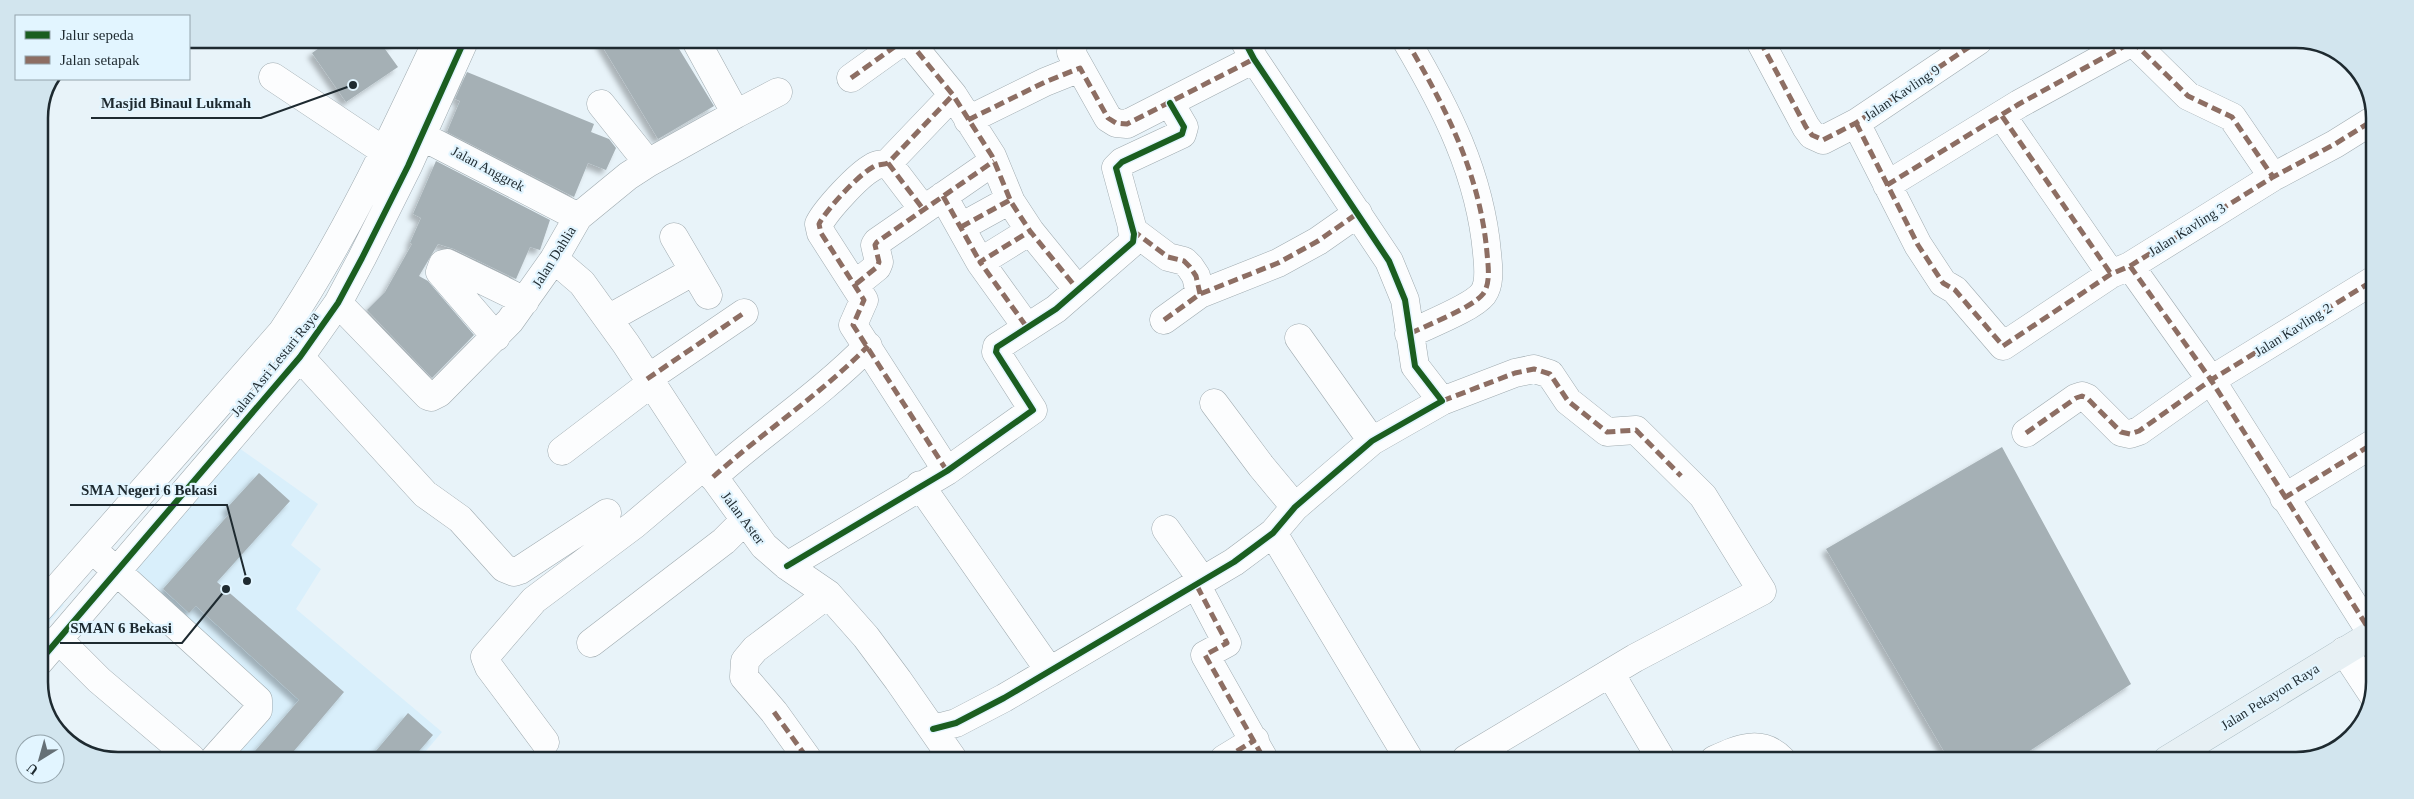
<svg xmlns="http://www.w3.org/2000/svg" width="2414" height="799" viewBox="0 0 2414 799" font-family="'Times New Roman',serif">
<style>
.built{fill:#d9effb}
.building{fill:#a5b0b5;filter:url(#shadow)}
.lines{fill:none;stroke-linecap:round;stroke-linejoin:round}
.minor-casing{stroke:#9faaaf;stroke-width:29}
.major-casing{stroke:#a7b9c0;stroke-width:29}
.minor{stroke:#fcfdfe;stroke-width:28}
.major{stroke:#e7f0f4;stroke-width:28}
.quiet{stroke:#8d6e63;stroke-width:5;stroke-dasharray:10 5;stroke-linecap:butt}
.cycleway-casing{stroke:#e2f5ff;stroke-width:9}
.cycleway{stroke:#1b5e20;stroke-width:6}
.labels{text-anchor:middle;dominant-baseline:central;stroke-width:4.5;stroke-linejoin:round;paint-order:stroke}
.street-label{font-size:14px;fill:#1e2a30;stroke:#e2f5ff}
.rim{fill:none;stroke:#1e2a30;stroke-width:2.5}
.leader{fill:none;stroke:#1e2a30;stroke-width:2}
.callout-dot{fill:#1e2a30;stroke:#e2f5ff;stroke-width:2}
.callout-label{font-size:15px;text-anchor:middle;font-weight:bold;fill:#1e2a30;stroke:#e2f5ff;stroke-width:4.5;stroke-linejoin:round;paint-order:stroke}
</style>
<defs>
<filter id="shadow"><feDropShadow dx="-4.5" dy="4.5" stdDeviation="2.5" flood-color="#0004"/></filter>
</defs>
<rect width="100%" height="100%" fill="#e8f3f9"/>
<path class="built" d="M232,443L318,504L291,545L321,569L296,609L442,732L420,758H226L266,702L124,570Z
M39,577L64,605L39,634Z"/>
<path class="building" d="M332,39H399L385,49L398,67L346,102L312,53Z
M598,39H673L714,106L658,139Z
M467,72L594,124L591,132L609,139L616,148L606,170L588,163L574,197L447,132L460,101L455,99Z
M436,161L550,220L540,250L530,247L516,279L454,249L438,244L419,276L428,281L474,335L432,378L367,310L385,292L412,244L410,243L421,218L413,214Z
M2002,447L2131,684L2016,760H1949L1826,549Z
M259,473L290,501L217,582L344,692L288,758H249L299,700L196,606L189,613L163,589L230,513L226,509Z
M408,713L433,735L413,758H370Z"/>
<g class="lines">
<defs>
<path id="minor" d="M908,40L953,95L992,156L1011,202L1030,231
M1075,40L1071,52L1108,118L1116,123L1127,124L1254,59
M1406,40C1446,108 1480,174 1487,253C1488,265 1491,283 1483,294C1472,308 1427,325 1409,334
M1760,41L1806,127L1812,135L1823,140L1856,123L1978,41
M2132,41L2188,96L2232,117L2273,177
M273,77L384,151
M851,78L904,40
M601,104L648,163
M736,114L778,92
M2002,116L2111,274
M968,120L1045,82L1080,68
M1856,123L1918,245L1943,283L1955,290L2003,346L2111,274L2130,266L2273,177L2335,144L2375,119
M404,127L578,217
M888,163L923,209
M1887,185L2019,104L2132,42
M943,196L980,262
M961,227L1010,200
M1132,230L1168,257L1184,261L1190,267L1196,276L1200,294
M674,237L708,295
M554,259L582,283L626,344L705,465L764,546L787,566L828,594L866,637L898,680L953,759
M2130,266L2211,380L2372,634
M856,284L877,267L879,262L875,245L877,242L994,161
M338,303L428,396L431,397L439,393L510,321L554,259L578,217L628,176L648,163L736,114L695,39
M608,319L694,271
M1164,320L1200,294L1278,263L1318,241L1358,213
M1026,326L980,262L1030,231L1078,290
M496,337L440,272L443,264L447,263L525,301
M1299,338L1372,441
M300,357L425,494L460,519L504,568L514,572L520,570L607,513
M647,379L744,313
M1442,401L1515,373L1534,369L1550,374L1568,401L1607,432L1636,430L1703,496L1762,591L1635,658L1466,759
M1214,403L1261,466L1295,507
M2026,433L2076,398L2082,396L2087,398L2121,432L2130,434L2139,431L2211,380L2374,280
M562,451L650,384
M947,471L853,325L864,300L821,233L819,224C826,210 858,175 873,167C877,164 883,165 888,163L953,95
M713,477C763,432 820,395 868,346
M920,485L1049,670
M2284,498L2374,443
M1166,529L1202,580
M1273,533L1409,759
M103,559L258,700V710L215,758
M787,566L947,471L1033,410L996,352L997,347L1056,309L1133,242L1134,234L1116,168L1122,162L1182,134L1184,127L1170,103
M1197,586L1227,643L1205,655L1264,759
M39,609L282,332C344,240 391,139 438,39
M58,639L99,680L191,758
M591,643L724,541L745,520
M2344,651L2373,695
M39,662L300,357L338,303L362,258L408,166L465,39
M1610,673L1661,759
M933,729L956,723L1004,698L1234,562L1273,533L1295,507L1372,441L1442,401L1415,366L1405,300L1389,261L1254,59L1244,40
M545,742L489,667L485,657L534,600L634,525L705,465
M807,758L774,712L744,677L745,661L755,649L828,594
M1224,759L1255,740
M1714,760C1738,749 1761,738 1782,760"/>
<path id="major" d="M2167,760L2373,634"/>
</defs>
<use href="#minor" class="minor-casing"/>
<use href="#major" class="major-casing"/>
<use href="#minor" class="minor"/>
<use href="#major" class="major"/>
<path class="quiet" d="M908,40L953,95L992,156L1011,202L1030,231
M1406,40C1446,108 1480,174 1487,253C1488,265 1491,283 1483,294C1472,308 1427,325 1409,334
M1760,41L1806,127L1812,135L1823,140L1856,123L1978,41
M2132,41L2188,96L2232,117L2273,177
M851,78L904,40
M2002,116L2111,274
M968,120L1045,82L1080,68L1108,118L1116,123L1127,124L1254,59
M1856,123L1918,245L1943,283L1955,290L2003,346L2111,274L2130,266L2273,177L2335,144L2375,119
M888,163L923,209
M1887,185L2019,104L2132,42
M943,196L980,262
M961,227L1010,200
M1132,230L1168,257L1184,261L1190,267L1196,276L1200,294
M2130,266L2211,380L2372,634
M856,284L877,267L879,262L875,245L877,242L994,161
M1164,320L1200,294L1278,263L1318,241L1358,213
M1026,326L980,262L1030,231L1078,290
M647,379L744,313
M1442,401L1515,373L1534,369L1550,374L1568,401L1607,432L1636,430L1681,476
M2026,433L2076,398L2082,396L2087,398L2121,432L2130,434L2139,431L2211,380L2374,280
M947,471L853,325L864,300L821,233L819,224C826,210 858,175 873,167C877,164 883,165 888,163L953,95
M713,477C763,432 820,395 868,346
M2284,498L2374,443
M1197,586L1227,643L1205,655L1264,759
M774,712L807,758
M1224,759L1255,740"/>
<defs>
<path id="cycleway" d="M787,566L947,471L1033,410L996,352L997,347L1056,309L1133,242L1134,234L1116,168L1122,162L1182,134L1184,127L1170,103
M39,662L300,357L338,303L362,258L408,166L465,39
M933,729L956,723L1004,698L1234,562L1273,533L1295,507L1372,441L1442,401L1415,366L1405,300L1389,261L1254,59L1244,40"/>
</defs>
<use href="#cycleway" class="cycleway-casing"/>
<use href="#cycleway" class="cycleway"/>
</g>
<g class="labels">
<g class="street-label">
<text transform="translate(1902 93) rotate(-34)">Jalan Kavling 9</text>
<text transform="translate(488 169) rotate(28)">Jalan Anggrek</text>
<text transform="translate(2187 230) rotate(-32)">Jalan Kavling 3</text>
<text transform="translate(554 257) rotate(-58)">Jalan Dahlia</text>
<text transform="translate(2293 330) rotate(-32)">Jalan Kavling 2</text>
<text transform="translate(275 364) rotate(-51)">Jalan Asri Lestari Raya</text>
<text transform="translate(743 518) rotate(53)">Jalan Aster</text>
<text transform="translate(2270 697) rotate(-32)">Jalan Pekayon Raya</text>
</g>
</g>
<path d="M0 0H2414V799H0ZM118 48H2296A70 70 0 0 1 2366 118V682A70 70 0 0 1 2296 752H118A70 70 0 0 1 48 682V118A70 70 0 0 1 118 48Z" fill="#d2e5ee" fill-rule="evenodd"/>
<path class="rim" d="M118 48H2296A70 70 0 0 1 2366 118V682A70 70 0 0 1 2296 752H118A70 70 0 0 1 48 682V118A70 70 0 0 1 118 48Z"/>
<path class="leader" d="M353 85L261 118H91M247 581L227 505H70M226 589L182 643H60"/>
<g class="callout-dot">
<circle cx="353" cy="85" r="5"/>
<circle cx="247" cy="581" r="5"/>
<circle cx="226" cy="589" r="5"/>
</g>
<g class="callout-label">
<text x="176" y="108">Masjid Binaul Lukmah</text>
<text x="149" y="495">SMA Negeri 6 Bekasi</text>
<text x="121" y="633">SMAN 6 Bekasi</text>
</g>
<rect x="15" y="15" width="175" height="65" fill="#e2f5ff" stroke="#94a4ac"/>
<rect x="25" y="31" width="25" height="8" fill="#1b5e20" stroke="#94a4ac"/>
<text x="60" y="40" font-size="15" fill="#1e2a30">Jalur sepeda</text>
<rect x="25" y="56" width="25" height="8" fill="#8d6e63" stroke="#94a4ac"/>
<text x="60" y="65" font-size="15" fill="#1e2a30">Jalan setapak</text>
<g transform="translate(40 759) rotate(217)"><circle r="24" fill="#e2f5ff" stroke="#94a4ac"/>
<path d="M0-4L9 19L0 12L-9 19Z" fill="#657076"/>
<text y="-8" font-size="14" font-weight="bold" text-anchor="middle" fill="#1e2a30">U</text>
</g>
</svg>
